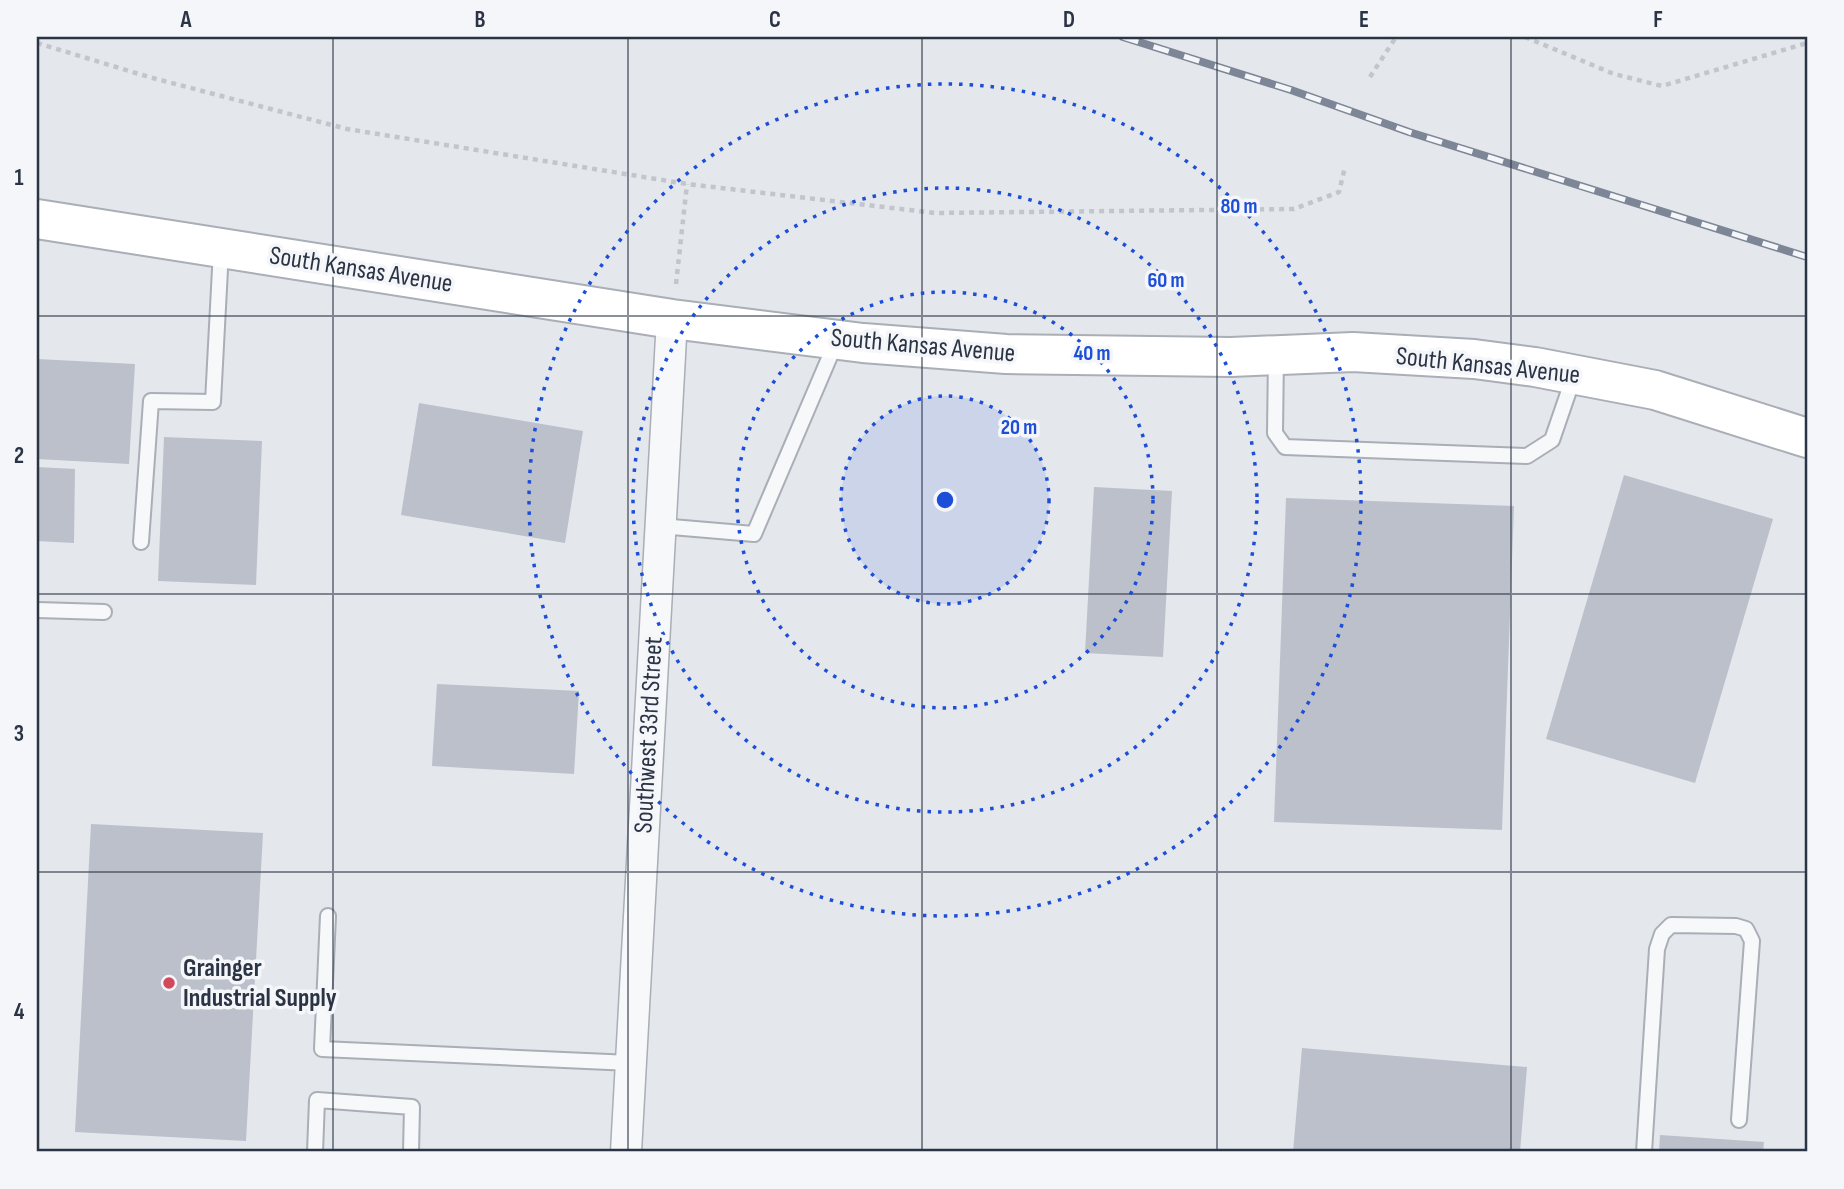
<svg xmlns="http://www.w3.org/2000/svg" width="1844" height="1189" viewBox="0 0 1844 1189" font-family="'Sofia Sans Condensed',sans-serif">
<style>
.building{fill:#bbc0ca}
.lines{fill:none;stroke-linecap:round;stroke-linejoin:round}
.service-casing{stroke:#a9aeb7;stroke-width:18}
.minor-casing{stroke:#a9aeb7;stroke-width:33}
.secondary-casing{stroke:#a9aeb7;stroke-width:42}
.path{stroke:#c2c5cb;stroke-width:4.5;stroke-dasharray:5 5;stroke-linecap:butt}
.service{stroke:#f7f8fa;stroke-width:14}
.minor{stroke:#f7f8fa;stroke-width:30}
.secondary{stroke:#fff;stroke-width:38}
.rail-casing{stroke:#7d8696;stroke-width:8}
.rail{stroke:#f4f6f9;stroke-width:5;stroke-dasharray:16;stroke-linecap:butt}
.grid{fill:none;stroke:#2b3445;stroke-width:2;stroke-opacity:0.55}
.ring{fill:none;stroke:#1d4ed8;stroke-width:3.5;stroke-dasharray:3.5 7}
.poi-dot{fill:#d1495b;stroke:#f4f6f9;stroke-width:2.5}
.labels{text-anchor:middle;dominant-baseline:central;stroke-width:7;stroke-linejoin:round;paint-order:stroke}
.street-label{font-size:26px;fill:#2b3445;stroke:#f4f6f9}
.poi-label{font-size:26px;font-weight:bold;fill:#2b3445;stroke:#f4f6f9;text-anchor:start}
.centre{fill:#1d4ed8;stroke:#f4f6f9;stroke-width:3.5}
.ring-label{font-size:21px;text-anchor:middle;font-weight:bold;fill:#1d4ed8;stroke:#f4f6f9;stroke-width:7;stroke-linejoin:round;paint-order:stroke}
.neatline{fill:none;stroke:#2b3445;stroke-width:2.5}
.grid-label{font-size:23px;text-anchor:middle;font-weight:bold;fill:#2b3445}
</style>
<rect width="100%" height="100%" fill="#e4e7ec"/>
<path class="building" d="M37,359L135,364L129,464L37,459Z
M419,403L583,431L565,543L401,515Z
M164,437L262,441L256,585L158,581Z
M37,467L75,469L74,543L37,541Z
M1624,475L1773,519L1695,783L1546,739Z
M1094,487L1172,491L1163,657L1085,653Z
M1286,498L1514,506L1502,830L1274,822Z
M437,684L579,691L574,774L432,766Z
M91,824L263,833L246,1141L75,1132Z
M1302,1048L1527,1067L1520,1152H1293Z
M1660,1135L1764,1142L1763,1152H1659Z"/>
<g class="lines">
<defs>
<path id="service" d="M1276,355L1275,433L1285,447L1527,456L1552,440L1574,376
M660,526L754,534L836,342
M141,542L151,401L213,402L221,250
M37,610L104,612
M328,916L322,1049L631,1063
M315,1152L317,1100L412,1107L411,1152
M1644,1152L1657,949L1662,934L1671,925L1736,926L1746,929L1752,941L1739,1120"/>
<path id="minor" d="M626,1152L672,319"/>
<path id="secondary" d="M37,219L672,319L863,343L1006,354L1231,357L1353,352L1474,359L1535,367L1655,390L1807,438"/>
</defs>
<use href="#service" class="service-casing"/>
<use href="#minor" class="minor-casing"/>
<use href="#secondary" class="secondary-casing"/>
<path class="path" d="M1525,37L1614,74L1662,86L1807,43
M37,43L149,77L347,129L687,184L935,213L1294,209L1339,192L1345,167
M1370,77L1396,37
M676,284L687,184"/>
<use href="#service" class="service"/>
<use href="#minor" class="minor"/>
<use href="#secondary" class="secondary"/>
<defs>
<path id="rail" d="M1123,37L1291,90L1409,132L1807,257"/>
</defs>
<use href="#rail" class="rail-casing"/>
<use href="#rail" class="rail"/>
</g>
<path class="grid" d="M333,37V1152M628,37V1152M922,37V1152M1217,37V1152M1511,37V1152M37,316H1807M37,594H1807M37,872H1807"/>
<circle cx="945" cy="500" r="104" fill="#1d4ed8" fill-opacity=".12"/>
<g class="ring">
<circle cx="945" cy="500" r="104"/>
<circle cx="945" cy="500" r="208"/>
<circle cx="945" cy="500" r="312"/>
<circle cx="945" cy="500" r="416"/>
</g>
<circle class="poi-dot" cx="169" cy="983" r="7"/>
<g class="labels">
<g class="street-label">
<text transform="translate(361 270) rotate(9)">South Kansas Avenue</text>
<text transform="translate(923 346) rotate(5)">South Kansas Avenue</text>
<text transform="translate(1488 366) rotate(6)">South Kansas Avenue</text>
<text transform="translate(649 735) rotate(-87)">Southwest 33rd Street</text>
</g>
<g class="poi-label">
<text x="183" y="968">Grainger<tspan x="183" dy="30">Industrial Supply</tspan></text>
</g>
</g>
<circle cx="945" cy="500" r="10" class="centre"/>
<g class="ring-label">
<text x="1239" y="213">80 m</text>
<text x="1166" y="287">60 m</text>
<text x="1092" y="360">40 m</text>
<text x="1019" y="434">20 m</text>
</g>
<rect width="1844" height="1189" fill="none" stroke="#f4f6f9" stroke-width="77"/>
<rect x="38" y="38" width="1768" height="1112" class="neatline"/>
<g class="grid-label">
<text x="186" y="27">A</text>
<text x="480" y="27">B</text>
<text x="775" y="27">C</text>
<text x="1069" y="27">D</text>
<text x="1364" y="27">E</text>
<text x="1658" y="27">F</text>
<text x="19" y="185">1</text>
<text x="19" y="463">2</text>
<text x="19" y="741">3</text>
<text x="19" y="1019">4</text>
</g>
</svg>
